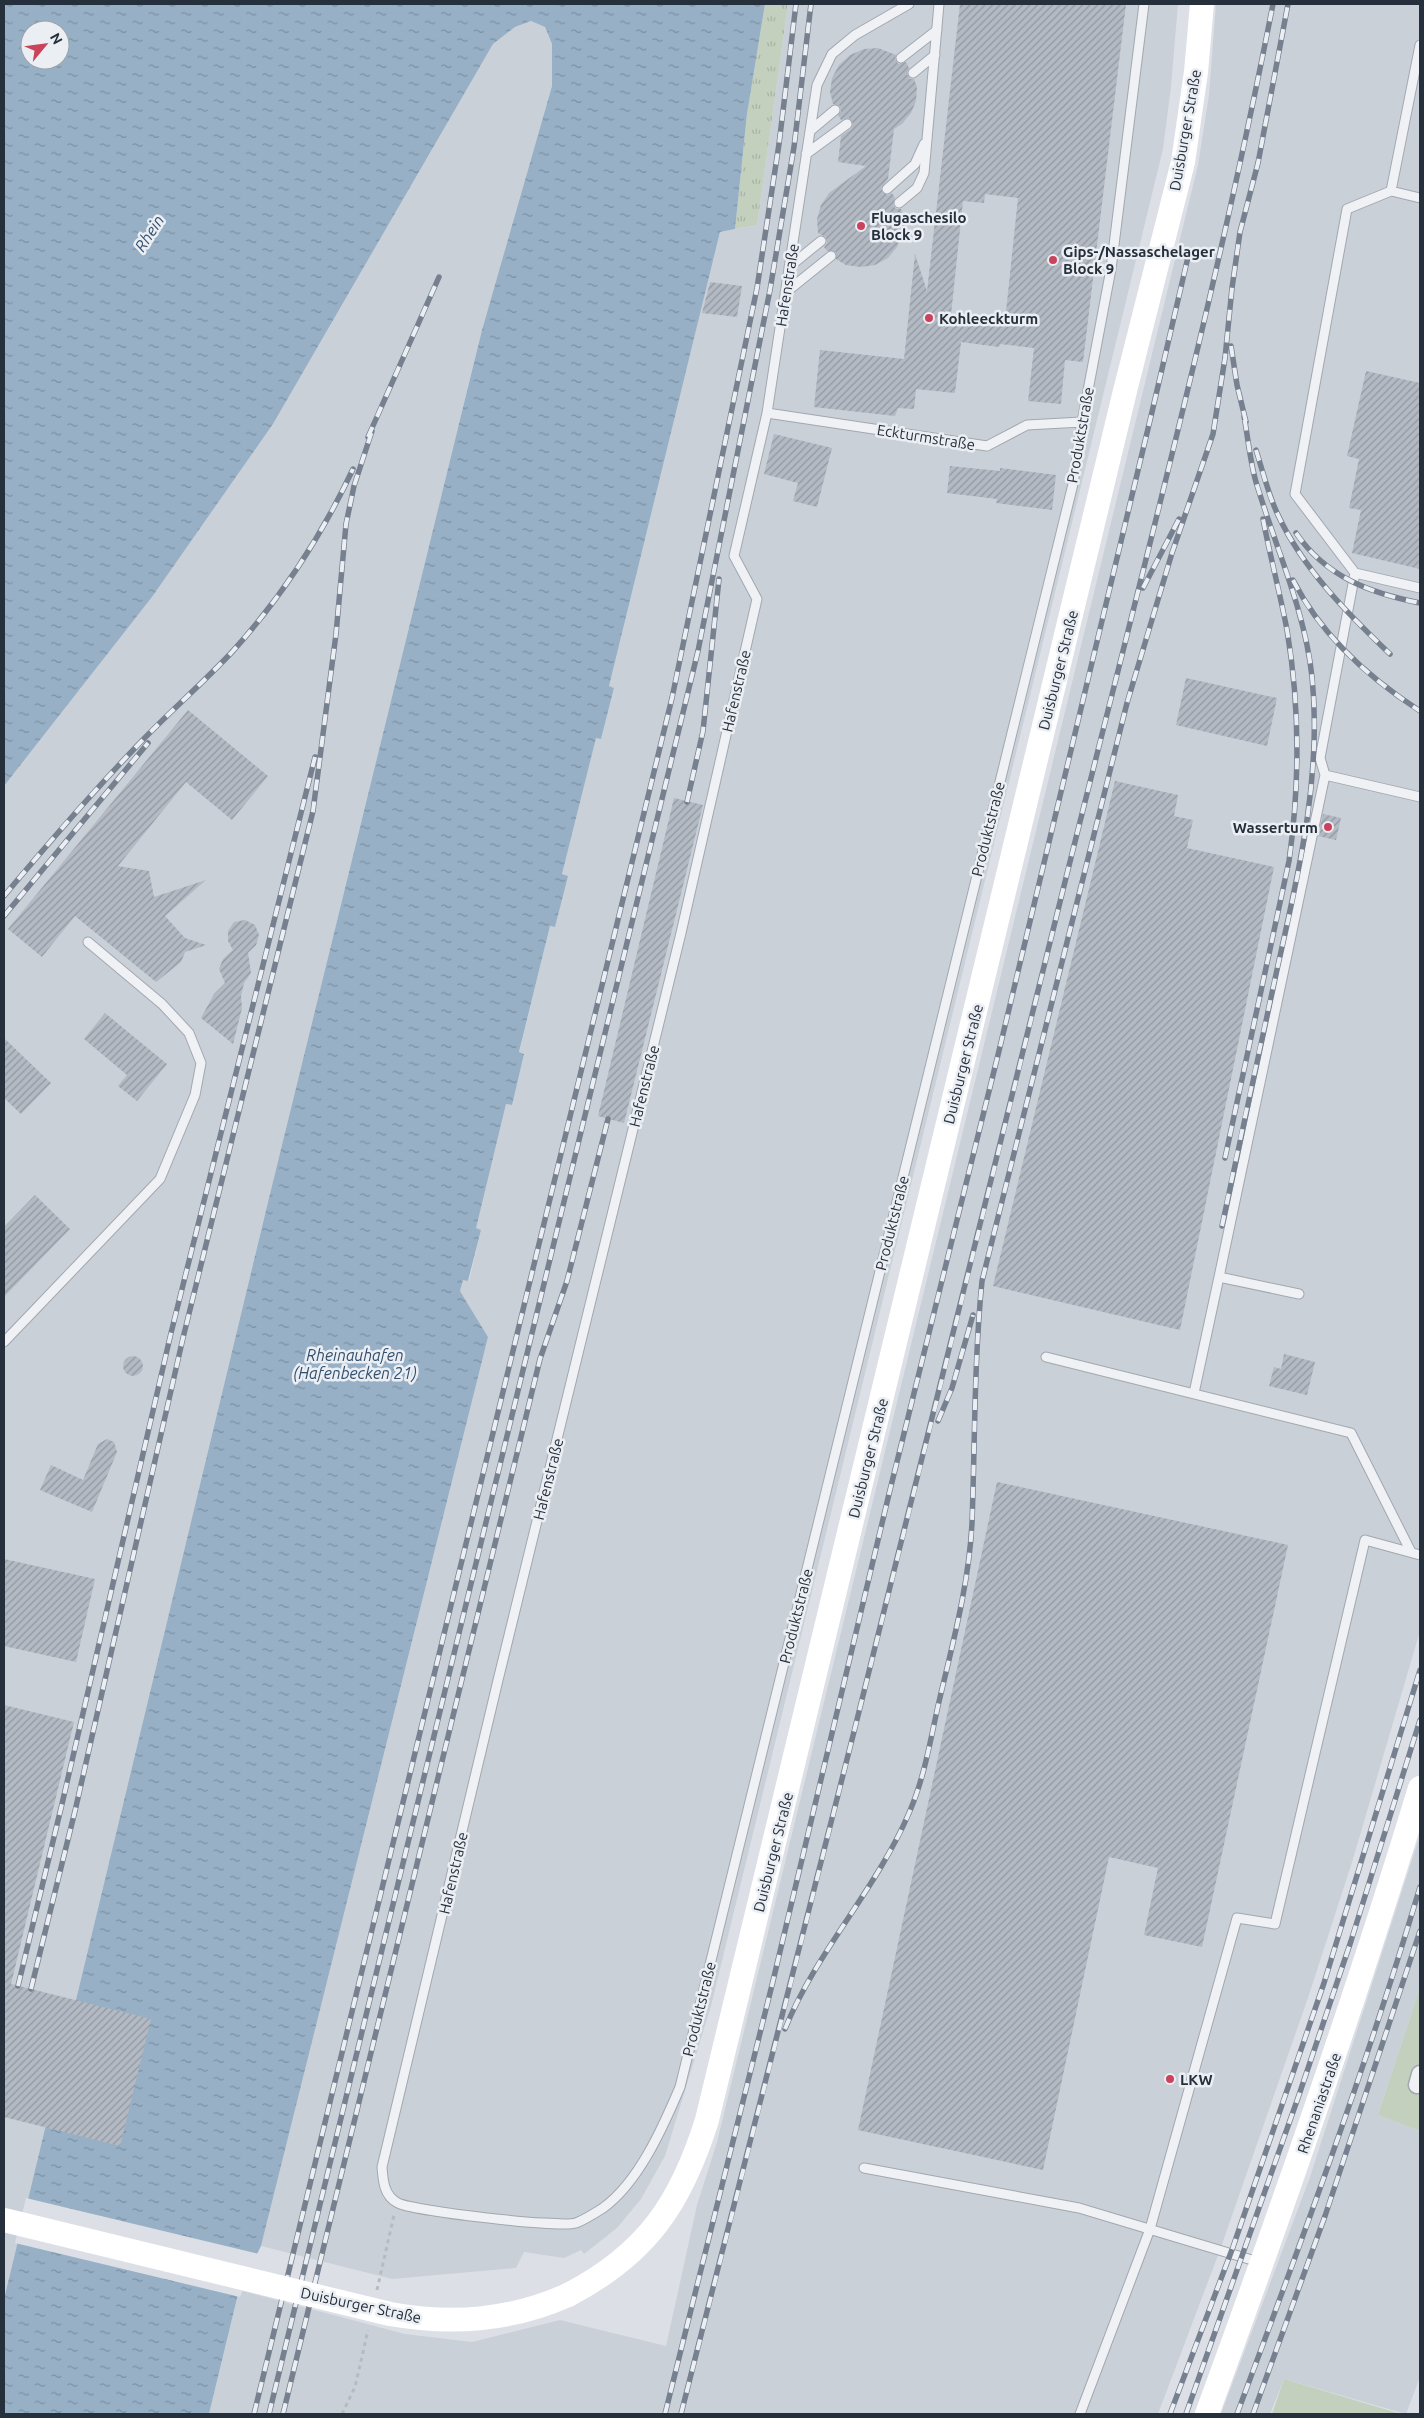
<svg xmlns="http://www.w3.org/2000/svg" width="1424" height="2418" viewBox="0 0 1424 2418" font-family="Ubuntu,sans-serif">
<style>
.built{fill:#cad0d8}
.grass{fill:url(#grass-tufts)}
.garden{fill:#c3d0bd}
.water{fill:url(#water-ripples);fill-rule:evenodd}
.pier{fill:#dce0e6}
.building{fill:url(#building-hatch);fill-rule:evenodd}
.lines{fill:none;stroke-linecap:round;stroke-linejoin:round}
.lane-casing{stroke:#a2a7b0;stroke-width:11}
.street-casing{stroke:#a2a7b0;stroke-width:19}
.path{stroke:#b7bbc0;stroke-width:3;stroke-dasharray:4 4;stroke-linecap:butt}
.lane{stroke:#eff1f4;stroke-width:9}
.street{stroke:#eff1f4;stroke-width:16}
.secondary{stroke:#fff;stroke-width:24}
.rail-casing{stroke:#76808f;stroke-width:5.5}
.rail{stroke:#ebeff4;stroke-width:4;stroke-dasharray:11;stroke-linecap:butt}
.secondary-bridge{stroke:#fff;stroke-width:24}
.poi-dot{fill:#ca425c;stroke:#ebeff4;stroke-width:2}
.labels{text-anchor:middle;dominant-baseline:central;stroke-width:5;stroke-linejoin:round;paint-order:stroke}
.street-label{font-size:15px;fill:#262f3c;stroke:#ebeff4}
.poi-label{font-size:15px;font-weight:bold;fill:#262f3c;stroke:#ebeff4;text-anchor:start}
.water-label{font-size:16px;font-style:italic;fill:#324f6e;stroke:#ebeff4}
</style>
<defs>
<pattern id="grass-tufts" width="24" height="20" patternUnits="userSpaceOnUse" patternTransform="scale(1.25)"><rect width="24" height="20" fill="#c3d0bd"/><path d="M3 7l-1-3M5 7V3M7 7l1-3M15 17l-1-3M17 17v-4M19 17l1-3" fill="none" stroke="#a7b3a3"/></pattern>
<pattern id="water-ripples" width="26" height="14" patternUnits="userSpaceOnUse" patternTransform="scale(1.25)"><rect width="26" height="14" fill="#97b0c6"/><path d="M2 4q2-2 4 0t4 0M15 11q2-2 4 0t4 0" fill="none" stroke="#7b90a2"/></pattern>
<pattern id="building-hatch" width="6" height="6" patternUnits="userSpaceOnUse" patternTransform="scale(1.25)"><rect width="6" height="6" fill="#b4bac3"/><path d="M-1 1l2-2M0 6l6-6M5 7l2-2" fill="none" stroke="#9298a0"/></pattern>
</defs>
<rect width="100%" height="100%" fill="#dce0e6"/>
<path class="built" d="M788,4H1178L1171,87L1163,149L711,2006L665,2156L641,2199L617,2228L584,2254L581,2250L564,2258L524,2252L516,2268L392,2279L261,2246L488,1337L460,1291L463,1279L469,1281L481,1230L475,1228L506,1104L511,1105L524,1054L519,1053L550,926L555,927L567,876L562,874L596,737L601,739L614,688L608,687L720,232L757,225Z
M1216,4H1420V1631L1353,1859L1309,1995L1220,2250L1158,2414H209L239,2290L405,2334L472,2342L560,2320L666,2346L697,2205L717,2142L1198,165L1209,95Z
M531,21L545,27L552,44V86L482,330L268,1202L4,2299V786L152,597L273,424L493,44L515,27Z
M1420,1835V1988L1378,2115L1420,2131V2377L1406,2414L1284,2379L1270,2414H1221L1310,2177Z"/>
<path class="grass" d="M765,4H788L757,225L735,229L747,114Z"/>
<path class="garden" d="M1420,1988V2131L1378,2115Z
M1284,2379L1401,2414H1272Z"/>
<path class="water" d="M4,4H765L747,114L735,229L720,232L609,686L614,688L601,739L596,738L562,874L568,876L555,927L550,926L519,1052L524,1054L512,1105L506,1104L476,1228L481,1230L468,1281L463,1280L460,1291L488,1337L261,2246L239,2290L209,2414H4V2299L268,1202L482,330L552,86V44L545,27L531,21L515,27L493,44L273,424L152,597L4,786ZM30,30H60V60H30Z"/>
<path class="pier" d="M26,2198L259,2254L240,2297L15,2243Z"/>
<path class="building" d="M960,4H1126L1083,362L1065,360L1061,404L1028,401L1034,348L1000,344L999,347L961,342L955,393L916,389L914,409L898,408L895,416L814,407L820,350L904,359L915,254L927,291ZM985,194L1018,198L1005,321L951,315L963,201L984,203Z
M878,48L896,55L895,59L898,64L906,62L909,68L907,74L910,79H914L917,87L916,101L911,113L902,124L894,129L888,179L881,188L883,193L888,195L892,193L895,198L893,205L896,209H901L906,226L897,247L888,258L875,265L861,267L846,265L836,259V252L827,251L824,247L827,243L826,237L818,233L817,219L821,205L829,193L866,166L838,162L841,136L851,129L853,124L849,118L841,120L838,115L841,112L840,106L833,104L830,92L832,78L839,65L850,55L864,49Z
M710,282L742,286L737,317L702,313Z
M1366,371L1420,383V569L1352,553L1361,510L1349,508L1359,459L1347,456Z
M774,434L832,448L817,507L793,501L798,483L764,474Z
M950,466L1000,471V468L1056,475L1052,510L996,503L997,499L947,493Z
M1186,678L1277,698L1267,746L1176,725Z
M188,710L268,776L232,820L186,782L118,866L149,871L154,897L206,880L165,916L185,938L206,945L185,952L181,962L156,982L75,916L42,957L8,929Z
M1115,781L1178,795L1174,816L1193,820L1187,848L1274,867L1180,1330L993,1286Z
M674,798L703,805L624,1123L598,1116Z
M1323,814L1341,818L1336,840L1318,836Z
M245,920L255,925L259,935L256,945L248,953L251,973L244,983L241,996L242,1008L233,1044L201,1018L214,994L225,983L219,969L223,959L233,950L228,941V931L234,922Z
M105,1013L167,1064L137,1101L118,1086L127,1075L84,1039Z
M4,1038L51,1083L21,1114L4,1098Z
M35,1195L70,1229L4,1297V1227Z
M1284,1354L1315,1362L1307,1395L1269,1386L1274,1367L1281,1369Z
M123 1366a10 10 0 1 1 20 0a10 10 0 1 1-20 0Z
M107,1439L114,1442L117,1452L92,1512L40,1490L51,1465L83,1480L98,1444Z
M997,1482L1288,1545L1202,1947L1144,1935L1158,1868L1109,1857L1043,2170L858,2130Z
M4,1559L95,1579L76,1662L4,1646Z
M4,1705L74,1722L11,1984L151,2019L120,2146L4,2117Z"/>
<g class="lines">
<defs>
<path id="lane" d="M909,4L855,35L832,54L817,85L767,413L734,556L757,599L681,933L499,1676L382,2167C383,2181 384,2196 398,2203C414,2211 559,2228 576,2223C584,2220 595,2213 603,2208C639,2182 663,2127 680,2087L1073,484L1082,422L1111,269L1144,4
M901,58L937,30
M913,73L935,55
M810,131L835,110
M806,154L847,124
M887,189L915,164L924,144
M1391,191L1420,45
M1420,198L1391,191L1347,209L1295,494L1355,573L1420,588
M899,203L917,188L924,173L939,4
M789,267L821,241
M785,293L831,256
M767,413L987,446L1027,425L1082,422
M1325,775L1320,758L1355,573
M1219,1277L1325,775L1420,797
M4,1342L160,1179L195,1095L201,1063L189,1033L162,1004L88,942
M1046,1357L1351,1433L1411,1552
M1194,1393L1219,1277L1299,1294
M864,2168L1079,2208L1262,2263
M1080,2414L1150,2229L1237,1918L1275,1924L1365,1540L1420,1555"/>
<path id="street" d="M1417,2085L1420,2074"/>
</defs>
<use href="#lane" class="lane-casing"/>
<use href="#street" class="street-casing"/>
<path class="path" d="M377,2290L394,2215
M342,2414L355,2387L368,2330"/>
<use href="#lane" class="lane"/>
<use href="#street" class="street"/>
<path class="secondary" d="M568,2295C647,2254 681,2203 707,2120L1125,391L1183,162L1196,72L1202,4
M1207,2414C1283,2207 1356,1999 1420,1788"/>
<defs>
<path id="rail" d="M1231,346L1237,385L1246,422
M368,437L439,277
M1256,450C1263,472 1268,494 1278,515C1303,569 1348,614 1390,654
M1296,533C1326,577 1370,593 1420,603
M1293,580C1321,635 1369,678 1420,711
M1143,588L1179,519
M687,802L703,731L719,579
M4,896C46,846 89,796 135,748C166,715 201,685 232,652C281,598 322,535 353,469
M4,916L148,743
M1225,1158L1289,861C1300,783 1300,707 1287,630C1280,593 1270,556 1263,519
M1222,1226C1240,1139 1259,1052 1278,965C1299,872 1322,774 1312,677C1305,610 1275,546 1256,482C1250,461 1248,438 1244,416
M938,1421L952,1388L973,1315
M18,1986L62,1804L171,1333L315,757
M31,1989L75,1811L183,1338L313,811L336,634L346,524L354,486L372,431
M785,2029C816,1952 876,1890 909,1813C924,1779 930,1742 938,1706C952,1646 969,1585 972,1523C975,1442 974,1362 982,1281L1127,703L1172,553L1213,434L1225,358L1232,288L1240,232L1258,163L1288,4
M254,2414L672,698L757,288L779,144L796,4
M269,2414L698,651L770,290L794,147L811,4
M283,2414L540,1359L567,1281L608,1119
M665,2414L773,1981L889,1494L998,1055L1152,412L1188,257
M681,2414C810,1911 936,1406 1060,902C1134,603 1214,306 1273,4
M1170,2414L1233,2247L1324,1983L1420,1670
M1186,2414L1299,2095L1351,1941L1420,1720
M1237,2414C1302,2240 1367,2065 1420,1887
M1253,2414L1325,2216L1420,1931"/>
</defs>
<use href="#rail" class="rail-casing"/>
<use href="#rail" class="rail"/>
<path class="secondary-bridge" d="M4,2220L390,2314C452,2325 510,2321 568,2295"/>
</g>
<g class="poi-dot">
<circle cx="861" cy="226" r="5"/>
<circle cx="1053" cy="260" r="5"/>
<circle cx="929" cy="318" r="5"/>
<circle cx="1328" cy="827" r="5"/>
<circle cx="1170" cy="2079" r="5"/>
</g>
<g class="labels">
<g class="street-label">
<text transform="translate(1185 130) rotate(-80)">Duisburger Straße</text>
<text transform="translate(787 285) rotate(-81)">Hafenstraße</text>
<text transform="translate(1080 435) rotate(-80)">Produktstraße</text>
<text transform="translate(926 437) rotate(9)">Eckturmstraße</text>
<text transform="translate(1058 670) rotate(-76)">Duisburger Straße</text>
<text transform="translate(736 691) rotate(-77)">Hafenstraße</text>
<text transform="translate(988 829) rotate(-76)">Produktstraße</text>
<text transform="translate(963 1064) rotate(-76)">Duisburger Straße</text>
<text transform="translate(644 1086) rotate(-76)">Hafenstraße</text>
<text transform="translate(892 1223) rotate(-76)">Produktstraße</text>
<text transform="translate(868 1458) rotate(-76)">Duisburger Straße</text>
<text transform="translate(548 1479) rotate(-76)">Hafenstraße</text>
<text transform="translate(796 1616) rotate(-76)">Produktstraße</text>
<text transform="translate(773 1852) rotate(-76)">Duisburger Straße</text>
<text transform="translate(453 1873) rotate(-77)">Hafenstraße</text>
<text transform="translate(699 2009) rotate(-76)">Produktstraße</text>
<text transform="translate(1319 2103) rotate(-71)">Rhenaniastraße</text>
<text transform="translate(361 2305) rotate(12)">Duisburger Straße</text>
</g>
<g class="poi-label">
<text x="871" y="217">Flugaschesilo<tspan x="871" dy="17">Block 9</tspan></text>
<text x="1063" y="251">Gips-/Nassaschelager<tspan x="1063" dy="17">Block 9</tspan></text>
<text x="939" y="318">Kohleeckturm</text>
<text x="1318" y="827" text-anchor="end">Wasserturm</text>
<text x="1180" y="2079">LKW</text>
</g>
<g class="water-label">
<text transform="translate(149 233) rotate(-57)">Rhein</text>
<text x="355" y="1355">Rheinauhafen<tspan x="355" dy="18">(Hafenbecken 21)</tspan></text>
</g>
</g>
<rect width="1424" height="2418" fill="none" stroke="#262f3c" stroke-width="10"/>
<g transform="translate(45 45) rotate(61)"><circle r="24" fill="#ebeff4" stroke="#9ca2aa"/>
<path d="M0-4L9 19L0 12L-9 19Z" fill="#ca425c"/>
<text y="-8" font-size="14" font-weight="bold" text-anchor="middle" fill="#262f3c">N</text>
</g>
</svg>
